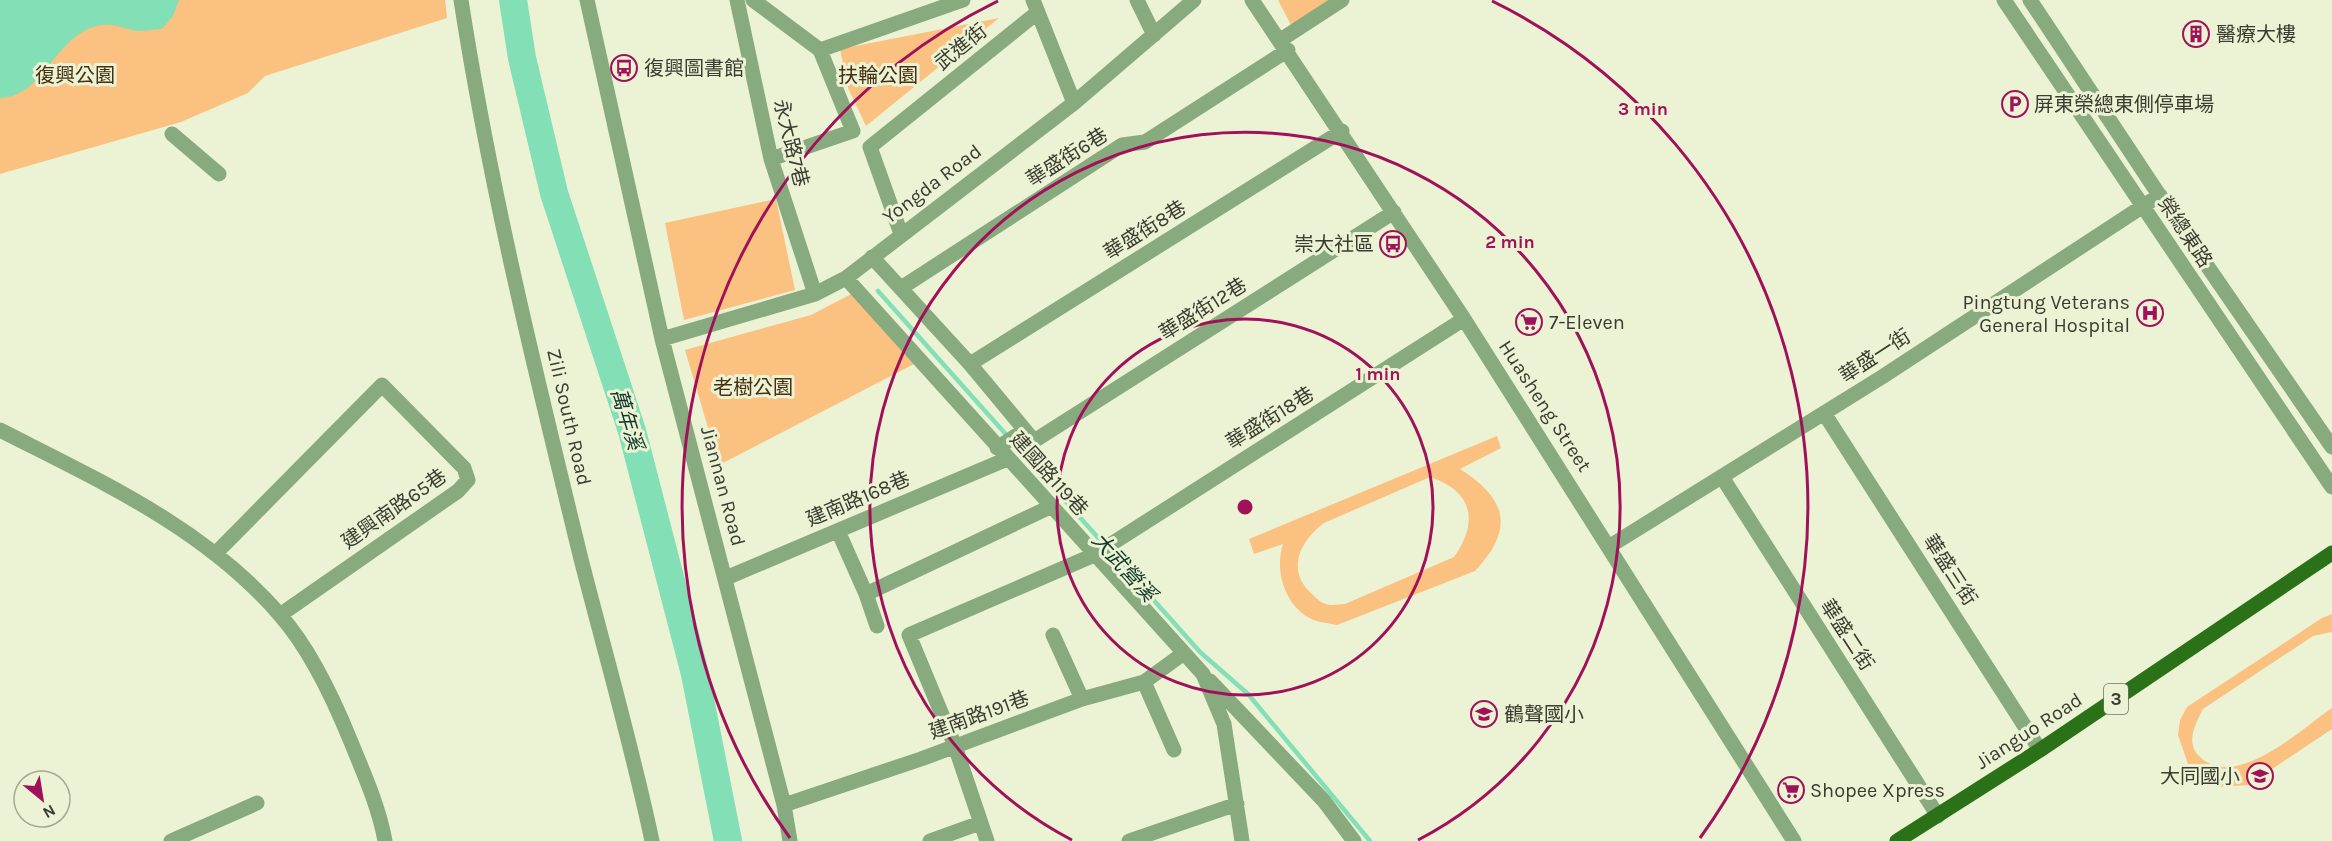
<svg xmlns="http://www.w3.org/2000/svg" width="2332" height="841" viewBox="0 0 2332 841" font-family="Karla,'Noto Sans TC',sans-serif">
<style>
.green{fill:#fac180;fill-rule:evenodd}
.water{fill:#83dfb6}
.lines{fill:none;stroke-linecap:round;stroke-linejoin:round}
.stream{stroke:#83dfb6;stroke-width:4.5}
.river{stroke:#83dfb6;stroke-width:28}
.street{stroke:#87ab7f;stroke-width:15}
.primary{stroke:#2a7117;stroke-width:15}
.ring{fill:none;stroke:#a01159;stroke-width:3}
.labels{text-anchor:middle;dominant-baseline:central;stroke-width:6;stroke-linejoin:round;paint-order:stroke}
.shield{fill:#ecf2d4;stroke:#6f7361;stroke-width:1.5}
.shield-label{font-size:18px;font-weight:bold;fill:#3a3c30}
.poi-label{font-size:20px;fill:#3a3c30;stroke:#ecf2d4;text-anchor:start}
.street-label{font-size:20px;fill:#3a3c30;stroke:#ecf2d4}
.park-label{font-size:20px;fill:#452e11;stroke:#ecf2d4}
.water-label{font-size:21px;font-style:italic;fill:#0f3828;stroke:#ecf2d4}
.centre{fill:#a01159;stroke:#ecf2d4;stroke-width:3}
.ring-label{font-size:18px;text-anchor:middle;font-weight:bold;fill:#a01159;stroke:#ecf2d4;stroke-width:6;stroke-linejoin:round;paint-order:stroke}
</style>
<rect width="100%" height="100%" fill="#ecf2d4"/>
<path class="green" d="M0,0H445L447,18L265,76L248,93L181,122L0,174Z
M1278,0H1332L1292,27Z
M999,18L866,126L848,88L840,49Z
M776,199L795,290L684,320L665,223Z
M859,290L916,363L719,465L685,350L811,315Z
M1497,436L1501,448L1460,469C1507,499 1515,528 1475,571L1337,625C1326,623 1315,622 1306,616C1283,600 1275,569 1283,544L1254,554L1249,539ZM1430,477C1473,491 1479,522 1454,557L1345,604C1339,604 1331,606 1326,604C1321,603 1315,597 1311,593C1286,570 1300,541 1324,523Z
M2332,614V632L2313,636L2203,709C2196,723 2185,742 2199,756C2235,792 2300,730 2332,708V729L2248,785L2218,787L2206,782L2188,764L2178,735L2180,720L2187,707L2322,618Z"/>
<path class="water" d="M0,0H179L173,16L162,29C155,29 146,31 139,31C127,30 115,23 102,25C55,32 45,97 0,98Z"/>
<g class="lines">
<path class="stream" d="M878,291L1200,652L1248,694L1370,841"/>
<path class="river" d="M513,0L522,58L554,193L632,431L695,674L728,841"/>
<path class="street" d="M461,0C490,188 536,375 581,559C605,653 632,746 652,841
M587,0L662,339L784,805L790,841
M737,0L771,159L815,294
M753,0L820,50L963,0
M1033,0L1074,103
M1137,0L1154,35
M1252,0L1464,319L1794,841
M2004,0L2332,487
M2030,0L2179,225L2332,447
M1279,41L1342,0
M172,134L219,174
M771,159L853,131L820,50
M901,234L870,147L1038,12
M872,257L970,364L1034,441L1394,212
M846,278L1203,674L1224,724L1242,841
M901,288L1122,145L1145,142L1288,50
M662,339L815,294L846,278L1074,103L1194,0
M970,364L1342,131
M1824,413L2040,750
M0,430C100,481 205,528 280,615C310,649 334,700 351,742C364,774 379,807 385,841
M997,448L1025,430
M1722,477L1938,816
M838,531L866,594L877,626
M1610,546L1882,377L2160,195
M216,553L382,385L464,468L468,480L458,491L280,615
M726,578L1007,459
M866,594L1050,507
M1053,635L1082,699
M1210,681L1324,801L1354,841
M1144,682L1174,750
M784,805L921,759L1082,699L1144,682L1184,653
M171,841L257,803
M930,841L980,823
M987,841L955,746L909,635L1094,555L1464,319
M1129,841L1237,804"/>
<path class="primary" d="M1897,841L2040,750L2332,553"/>
</g>
<g class="ring">
<circle cx="1245" cy="507" r="188"/>
<path d="M1072 840A375 375 0 1 1 1418 840"/>
<path d="M790 838A563 563 0 0 1 998 1M1492 1A563 563 0 0 1 1700 838"/>
</g>
<defs>
<symbol id="building-ring" viewBox="-11 -11 22 22"><circle r="9.5" fill="#ecf2d4" stroke="#a01159" stroke-width="1.5"/><path d="M-4-6H4V6H1V3H-1V6H-4ZM-2.5-4.3h1.7v1.8h-1.7ZM.8-4.3h1.7v1.8H.8ZM-2.5-1h1.7V.8h-1.7ZM.8-1h1.7V.8H.8Z" fill="#a01159"/></symbol>
<symbol id="bus-ring" viewBox="-11 -11 22 22"><circle r="9.5" fill="#ecf2d4" stroke="#a01159" stroke-width="1.5"/><path d="M-5-6H5V4H4V6H2V4H-2V6H-4V4H-5ZM-3.5-4V0h7V-4ZM-3.5 1.2v1.5H-2V1.2ZM2 1.2v1.5H3.5V1.2Z" fill="#a01159"/></symbol>
<symbol id="parking-ring" viewBox="-11 -11 22 22"><circle r="9.5" fill="#ecf2d4" stroke="#a01159" stroke-width="1.5"/><path d="M-3.5-5.5H1a3.5 3.5 0 0 1 0 7H-1V5.5H-3.5ZM-1-3.4V-.6H.8a1.4 1.4 0 0 0 0-2.8Z" fill="#a01159"/></symbol>
<symbol id="hospital-ring" viewBox="-11 -11 22 22"><circle r="9.5" fill="#ecf2d4" stroke="#a01159" stroke-width="1.5"/><path d="M-5-5h3v3.5h4V-5h3V5h-3V1.5h-4V5h-3Z" fill="#a01159"/></symbol>
<symbol id="supermarket-ring" viewBox="-11 -11 22 22"><circle r="9.5" fill="#ecf2d4" stroke="#a01159" stroke-width="1.5"/><path d="M-6-5.5h2.5l.6 2H6L4.5 2H-2.5L-4.4-4H-6ZM-1.5 3.2a1.3 1.3 0 1 0 .1 0ZM3 3.2a1.3 1.3 0 1 0 .1 0Z" fill="#a01159"/></symbol>
<symbol id="school-ring" viewBox="-11 -11 22 22"><circle r="9.5" fill="#ecf2d4" stroke="#a01159" stroke-width="1.5"/><path d="M0-5L7-2L0 1L-7-2ZM-4 1L0 2.5L4 1V4Q0 6-4 4Z" fill="#a01159"/></symbol>
</defs>
<g fill-rule="evenodd">
<use href="#building-ring" x="2181" y="19" width="30" height="30"/>
<use href="#bus-ring" x="609" y="53" width="30" height="30"/>
<use href="#parking-ring" x="2000" y="89" width="30" height="30"/>
<use href="#bus-ring" x="1378" y="229" width="30" height="30"/>
<use href="#hospital-ring" x="2135" y="298" width="30" height="30"/>
<use href="#supermarket-ring" x="1514" y="307" width="30" height="30"/>
<use href="#school-ring" x="1469" y="699" width="30" height="30"/>
<use href="#school-ring" x="2245" y="761" width="30" height="30"/>
<use href="#supermarket-ring" x="1776" y="775" width="30" height="30"/>
</g>
<g class="labels">
<rect class="shield" x="2104" y="684" width="24" height="30" rx="4.5"/>
<g class="shield-label">
<text x="2116" y="699">3</text>
</g>
<g class="poi-label">
<text x="2216" y="34">醫療大樓</text>
<text x="644" y="68">復興圖書館</text>
<text x="2034" y="104">屏東榮總東側停車場</text>
<text x="1374" y="244" text-anchor="end">崇大社區</text>
<text x="2130" y="302" text-anchor="end">Pingtung Veterans<tspan x="2130" dy="23">General Hospital</tspan></text>
<text x="1549" y="322">7-Eleven</text>
<text x="1504" y="714">鶴聲國小</text>
<text x="2240" y="776" text-anchor="end">大同國小</text>
<text x="1810" y="790">Shopee Xpress</text>
</g>
<g class="street-label">
<text transform="translate(961 47) rotate(-39)">武進街</text>
<text transform="translate(791 143) rotate(76)">永大路7巷</text>
<text transform="translate(1067 157) rotate(-32)">華盛街6巷</text>
<text transform="translate(932 184) rotate(-37)">Yongda Road</text>
<text transform="translate(1145 230) rotate(-32)">華盛街8巷</text>
<text transform="translate(2185 232) rotate(56)">榮總東路</text>
<text transform="translate(1203 309) rotate(-32)">華盛街12巷</text>
<text transform="translate(1875 356) rotate(-33)">華盛一街</text>
<text transform="translate(1545 406) rotate(57)">Huasheng Street</text>
<text transform="translate(569 417) rotate(77)">Zili South Road</text>
<text transform="translate(1270 418) rotate(-32)">華盛街18巷</text>
<text transform="translate(1049 474) rotate(48)">建國路119巷</text>
<text transform="translate(723 486) rotate(75)">Jiannan Road</text>
<text transform="translate(858 499) rotate(-23)">建南路168巷</text>
<text transform="translate(394 509) rotate(-35)">建興南路65巷</text>
<text transform="translate(1950 570) rotate(57)">華盛三街</text>
<text transform="translate(1847 635) rotate(57)">華盛二街</text>
<text transform="translate(979 715) rotate(-20)">建南路191巷</text>
<text transform="translate(2029 731) rotate(-33)">Jianguo Road</text>
</g>
<g class="park-label">
<text x="75" y="75">復興公園</text>
<text x="878" y="75">扶輪公園</text>
<text x="753" y="387">老樹公園</text>
</g>
<g class="water-label">
<text transform="translate(627 419) rotate(73)">萬年溪</text>
<text transform="translate(1124 567) rotate(48)">大武營溪</text>
</g>
</g>
<circle cx="1245" cy="507" r="9" class="centre"/>
<g class="ring-label">
<text x="1643" y="115">3 min</text>
<text x="1510" y="248">2 min</text>
<text x="1378" y="380">1 min</text>
</g>
<g transform="translate(42 799) rotate(150)"><circle r="28" fill="#ecf2d4" stroke="#a5a992" stroke-width="1.5"/>
<path d="M0-4.5L10 22L0 15L-10 22Z" fill="#a01159"/>
<text y="-9" font-size="16" font-weight="bold" text-anchor="middle" fill="#3a3c30">N</text>
</g>
</svg>
